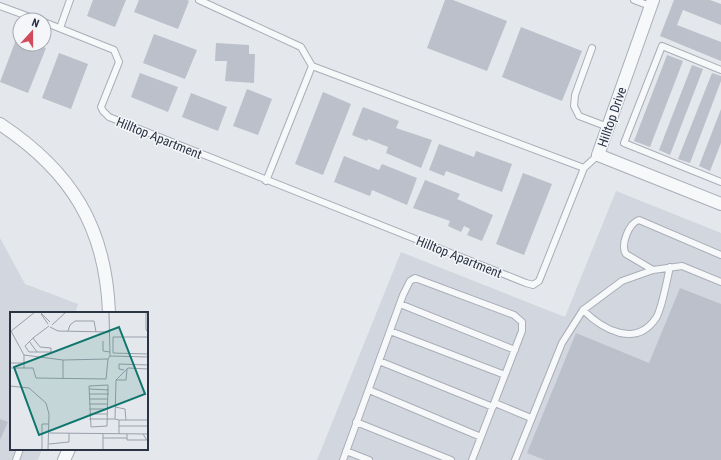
<svg xmlns="http://www.w3.org/2000/svg" width="721" height="460" viewBox="0 0 721 460" font-family="'Roboto Condensed',sans-serif">
<style>
.built{fill:#d2d6de}
.building{fill:#bbc0ca}
.lines{fill:none;stroke-linecap:round;stroke-linejoin:round}
.service-casing{stroke:#a9aeb7;stroke-width:8}
.minor-casing{stroke:#a9aeb7;stroke-width:14}
.service{stroke:#f7f8fa;stroke-width:6}
.minor{stroke:#f7f8fa;stroke-width:12}
.labels{text-anchor:middle;dominant-baseline:central;stroke-width:3;stroke-linejoin:round;paint-order:stroke}
.street-label{font-size:13px;fill:#2b3445;stroke:#f4f6f9}
.inset-road{fill:none;stroke:#9a9fa9;stroke-width:1}
.view{fill:#0f766e;fill-opacity:0.15;stroke:#0f766e;stroke-width:2}
.inset-edge{fill:none;stroke:#2b3445;stroke-width:2}
</style>
<rect width="100%" height="100%" fill="#e4e7ec"/>
<path class="built" d="M616,191L721,233V460H317L401,252L565,317Z
M0,238L25,284L78,304L75,313H11V449H42L38,460H0Z"/>
<path class="building" d="M93,0H126L115,27L87,16Z
M139,0H187L189,1L178,29L134,12Z
M445,0H453L507,21L487,71L427,48Z
M674,0H710L721,4V25L683,10L677,25L721,42V61L660,36Z
M521,27L582,51L562,101L502,77Z
M154,34L197,50L185,79L143,63Z
M17,37L20,38V44H35L46,48L28,93L0,82Z
M216,43L249,45V54H255L254,83L225,81L227,61H215Z
M59,53L88,64L71,109L42,98Z
M667,55L683,61L650,147L634,141Z
M692,65L703,69L670,155L659,150Z
M140,73L178,87L168,112L131,97Z
M712,73L721,76V81L690,163L678,159Z
M247,89L272,99L258,135L233,126Z
M323,92L351,104L323,175L295,164Z
M191,93L227,107L218,131L182,117Z
M363,107L399,121L396,128L432,140L421,168L386,153L388,147L368,139L367,141L352,135Z
M721,109V143L710,171L699,166Z
M439,144L474,157L476,151L512,164L502,192L446,171L444,176L429,170Z
M344,156L379,170L382,164L417,178L407,205L372,190L370,196L334,182Z
M523,173L552,184L524,255L496,244Z
M425,180L460,194L457,199L493,215L482,241L467,235L470,229L464,226L461,232L448,226L450,221L413,208Z
M680,288L721,304V460H545L527,453L576,333L649,363Z
M0,419L8,422L0,440Z"/>
<g class="lines">
<defs>
<path id="service" d="M199,0L301,47L312,66
M634,0L650,6
M0,6L38,20
M44,22L114,50L119,62L101,107L103,111L109,117L526,283L533,285L539,281L584,168
M60,28L70,0
M592,48L575,95L574,106L579,116L608,127
M721,70L662,46L624,143L721,182
M266,181L312,66L584,168L598,155
M653,270L626,254C620,245 629,223 639,220L721,255
M400,304L515,350
M583,310C603,330 636,348 656,318C662,309 667,279 670,267
M390,331L505,375
M379,361L493,407
M369,390L481,437
M495,403L531,418
M356,422L451,460
M346,451L369,460
M16,460L20,449
M343,460L403,295L410,281L415,278L514,315L522,322V331L472,460
M515,460L562,343L583,310L622,281L653,270L682,266L721,282"/>
<path id="minor" d="M653,0L598,155L721,204
M0,124C71,171 106,227 109,313
M64,460L69,449"/>
</defs>
<use href="#service" class="service-casing"/>
<use href="#minor" class="minor-casing"/>
<use href="#service" class="service"/>
<use href="#minor" class="minor"/>
</g>
<g class="labels">
<g class="street-label">
<text transform="translate(612 117) rotate(-71)">Hilltop Drive</text>
<text transform="translate(159 138) rotate(22)">Hilltop Apartment</text>
<text transform="translate(459 257) rotate(22)">Hilltop Apartment</text>
</g>
</g>
<g transform="translate(10 312)">
<rect width="138" height="138" fill="#e4e7ec"/>
<path class="inset-road" d="M30,0L40,10M99,0L100,44M136,0V18L138,20M31,2L38,12M42,13L56,0M40,15L48,19L99,20M1,19L14,43V56M58,19L60,13L65,9H84L86,20M0,20L25,0M138,25H103V41L138,42M23,26L30,35L41,36V40H19L15,34L23,26L39,14M19,29L27,40M93,29V39L100,40M14,43L53,48M100,44L138,45M0,51H14M0,56H23L26,66L96,67L98,47M114,58L109,57V52L138,53M53,67V48L98,47L100,44M106,68H116L117,57M98,73L97,114L81,115L79,74ZM0,74L19,76L36,91L39,102L38,138M79,77L99,78M79,82H99M79,87H98M79,92H98M105,95L115,97L116,108M79,97H98M79,102H98M79,107H105M109,108H138M109,114H138M39,121L138,122M109,122V108L105,107L106,68L118,56L138,57M117,122V128H136M133,122L138,130V138M93,126H117M39,132L59,130V121M32,138V112H39M93,138V122"/>
<path class="view" d="M109,15L135,82L29,123L4,55Z"/>
<rect width="138" height="138" class="inset-edge"/>
</g>
<g transform="translate(32 32) rotate(21)"><circle r="19" fill="#f4f6f9" stroke="#a4a8b1"/>
<path d="M0-3L7 15L0 10L-7 15Z" fill="#d1495b"/>
<text y="-6" font-size="11" font-weight="bold" text-anchor="middle" fill="#2b3445">N</text>
</g>
</svg>
